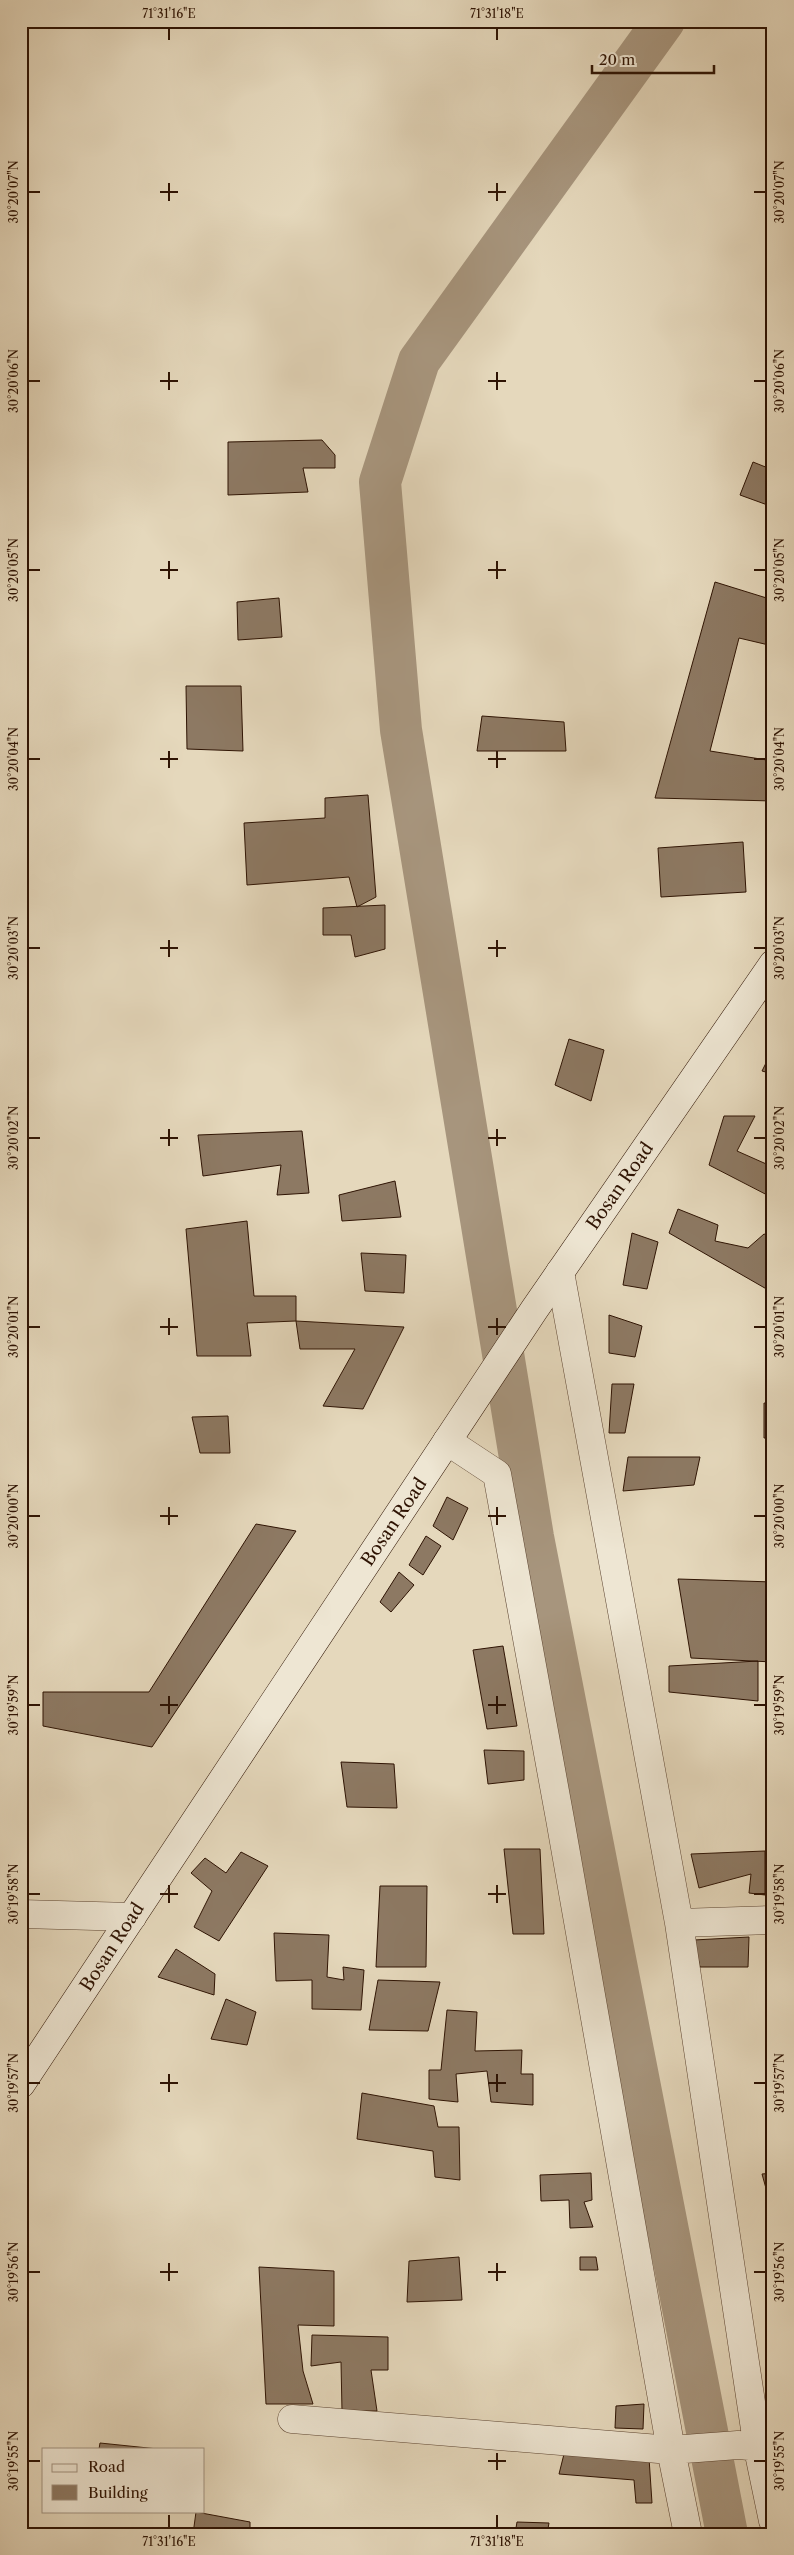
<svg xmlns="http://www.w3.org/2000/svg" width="794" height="2555" viewBox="0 0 794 2555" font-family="'Libre Caslon Text',serif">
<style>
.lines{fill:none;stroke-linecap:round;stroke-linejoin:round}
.canal{stroke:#a7957d;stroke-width:42}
.building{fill:#8d7963;stroke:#2e1303}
.minor-casing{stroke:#5c4431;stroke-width:29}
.secondary-casing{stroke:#2e1303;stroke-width:29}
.minor{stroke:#eee6d3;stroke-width:28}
.secondary{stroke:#eee6d3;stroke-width:28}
.ticks{fill:none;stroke:#2e1303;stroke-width:2}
.labels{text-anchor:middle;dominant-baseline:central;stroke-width:4;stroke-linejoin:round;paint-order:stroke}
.street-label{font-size:18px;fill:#2e1303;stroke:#eee6d3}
.neatline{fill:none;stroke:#2e1303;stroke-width:2}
.ticks-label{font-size:12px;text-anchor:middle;fill:#2e1303}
</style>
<rect width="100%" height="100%" fill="#e5d8bc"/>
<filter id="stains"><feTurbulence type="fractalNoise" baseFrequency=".004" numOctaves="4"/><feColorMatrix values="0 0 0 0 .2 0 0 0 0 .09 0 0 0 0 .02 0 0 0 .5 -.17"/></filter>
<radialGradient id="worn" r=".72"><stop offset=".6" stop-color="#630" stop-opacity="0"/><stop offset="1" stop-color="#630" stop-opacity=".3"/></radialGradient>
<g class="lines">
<path class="canal" d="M664,21L419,361L380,482L401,730L533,1537L727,2534"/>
</g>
<path class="building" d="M322,440L335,455V468H303L308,492L228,495V442Z
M753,462L773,470V507L740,495Z
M715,582L773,600V646L739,638L710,751L773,761V801L655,798Z
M279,598L282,637L238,640L237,602Z
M186,686H241L243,751L187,749Z
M482,716L564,722L566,751H477Z
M368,795L376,897L357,907L349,877L247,885L244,823L325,818V798Z
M743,842L746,892L661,897L658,848Z
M385,905V949L355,957L351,935H323V908Z
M569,1039L604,1050L591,1101L555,1085Z
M773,1049V1074L762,1071Z
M724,1116H755L737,1151L773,1167V1198L709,1165Z
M302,1131L309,1193L277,1195L281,1165L203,1176L198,1135Z
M395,1181L401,1217L342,1221L339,1195Z
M678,1209L718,1225L715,1241L748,1248L764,1234L773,1237V1285L770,1291L669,1233Z
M247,1221L254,1296H296V1321L247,1323L251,1356H197L186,1229Z
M632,1233L658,1242L647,1289L623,1285Z
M361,1253L406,1255L404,1293L365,1291Z
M609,1315L642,1326L635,1357L609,1353Z
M296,1321L404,1327L363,1409L323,1406L355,1349H300Z
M612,1384H634L625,1433H609Z
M764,1403L773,1404V1438H764Z
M228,1416L230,1453H200L192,1417Z
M628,1457H700L694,1485L623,1491Z
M447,1497L468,1508L453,1540L433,1526Z
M256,1524L296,1531L152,1747L43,1726V1692H149Z
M426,1536L441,1546L423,1575L409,1565Z
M399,1572L414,1585L391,1612L380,1602Z
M678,1579L773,1582V1662L691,1658Z
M503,1646L517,1726L487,1729L473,1650Z
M758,1661V1701L669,1692V1666Z
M484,1750L524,1751V1780L488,1784Z
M341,1762L394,1764L397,1808L347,1807Z
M504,1849H540L544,1934H513Z
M765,1851V1895L749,1893L751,1874L699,1888L691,1854Z
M241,1852L268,1866L219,1941L194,1927L212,1891L191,1873L205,1858L226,1873Z
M380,1886H427L426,1967H376Z
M274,1933L329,1935L327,1977L344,1980L343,1967L364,1970L361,2010L312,2009V1980L276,1981Z
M749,1937L748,1967H700L694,1940Z
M176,1949L215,1974L214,1995L158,1977Z
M378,1980L440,1982L428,2031L369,2030Z
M226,1999L256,2012L247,2045L211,2039Z
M447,2010L477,2012L475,2051L522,2050L521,2074H533V2105L491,2102L487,2071L456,2074L458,2102L429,2099V2070H441Z
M362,2093L434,2106L438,2127H459L460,2180L435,2177L433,2151L357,2139Z
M591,2173L592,2200L584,2202L593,2227L570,2228L569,2200L541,2201L540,2175Z
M773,2173V2210H772L762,2174Z
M459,2257L462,2300L407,2302L409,2261Z
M580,2257H596L598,2270H580Z
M259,2267L334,2271V2326L298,2325L303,2371L313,2404H266Z
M312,2335L388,2337V2370H371L377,2411H342L341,2362L311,2366Z
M644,2404L643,2429L615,2428L616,2406Z
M567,2442L649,2458L652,2503H636L634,2480L559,2474Z
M100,2443L158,2449H99Z
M196,2512L250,2522V2534H193Z
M517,2522L549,2523L547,2534H515Z"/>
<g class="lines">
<defs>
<path id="minor" d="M560,1272L679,1923L758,2449L773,2521
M447,1441L497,1474L560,1819L671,2450L688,2534
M21,1914L132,1917
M679,1923L773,1920
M292,2419L671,2450L738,2445L773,2448"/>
<path id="secondary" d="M21,2084L534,1310L773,964"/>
</defs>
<use href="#minor" class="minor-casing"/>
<use href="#secondary" class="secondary-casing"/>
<use href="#minor" class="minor"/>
<use href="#secondary" class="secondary"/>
</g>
<path class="ticks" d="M169,28V40M497,28V40M169,183V201M497,183V201M28,192H40M160,192H178M488,192H506M754,192H766M169,372V390M497,372V390M28,381H40M160,381H178M488,381H506M754,381H766M169,561V579M497,561V579M28,570H40M160,570H178M488,570H506M754,570H766M169,751V768M497,751V768M28,759H40M160,759H178M488,759H506M754,759H766M169,940V957M497,940V957M28,948H40M160,948H178M488,948H506M754,948H766M169,1129V1146M497,1129V1146M28,1138H40M160,1138H178M488,1138H506M754,1138H766M169,1318V1335M497,1318V1335M28,1327H40M160,1327H178M488,1327H506M754,1327H766M169,1507V1525M497,1507V1525M28,1516H40M160,1516H178M488,1516H506M754,1516H766M169,1696V1714M497,1696V1714M28,1705H40M160,1705H178M488,1705H506M754,1705H766M169,1885V1903M497,1885V1903M28,1894H40M160,1894H178M488,1894H506M754,1894H766M169,2074V2092M497,2074V2092M28,2083H40M160,2083H178M488,2083H506M754,2083H766M169,2263V2281M497,2263V2281M28,2272H40M160,2272H178M488,2272H506M754,2272H766M497,2453V2470M28,2461H40M488,2461H506M754,2461H766M169,2515V2528M497,2515V2528"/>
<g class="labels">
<g class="street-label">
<text transform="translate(620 1186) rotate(-55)">Bosan Road</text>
<text transform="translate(394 1522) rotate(-56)">Bosan Road</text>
<text transform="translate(112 1947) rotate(-57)">Bosan Road</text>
</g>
</g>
<rect width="794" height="2555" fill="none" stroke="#e5d8bc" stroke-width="55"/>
<rect x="42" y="2448" width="162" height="65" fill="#eee6d3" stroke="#a19280"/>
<rect x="52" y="2464" width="25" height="8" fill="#eee6d3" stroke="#a19280"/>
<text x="88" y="2472" font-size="15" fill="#2e1303">Road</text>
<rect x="52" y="2485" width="25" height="15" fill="#8d7963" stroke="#a19280"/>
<text x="88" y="2498" font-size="15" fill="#2e1303">Building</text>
<path d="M592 65v8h122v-8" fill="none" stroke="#2e1303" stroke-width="2.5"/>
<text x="599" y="65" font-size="15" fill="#2e1303" stroke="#eee6d3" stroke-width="4" paint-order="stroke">20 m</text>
<rect x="28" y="28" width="738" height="2500" class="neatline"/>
<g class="ticks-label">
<text x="169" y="18">71°31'16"E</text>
<text x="497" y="18">71°31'18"E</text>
<text transform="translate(14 192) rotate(-90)" y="4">30°20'07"N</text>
<text transform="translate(780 192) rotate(-90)" y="4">30°20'07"N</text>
<text transform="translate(14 381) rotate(-90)" y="4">30°20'06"N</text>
<text transform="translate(780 381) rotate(-90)" y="4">30°20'06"N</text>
<text transform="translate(14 570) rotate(-90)" y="4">30°20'05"N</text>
<text transform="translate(780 570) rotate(-90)" y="4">30°20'05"N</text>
<text transform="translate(14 759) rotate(-90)" y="4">30°20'04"N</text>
<text transform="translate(780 759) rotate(-90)" y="4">30°20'04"N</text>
<text transform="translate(14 948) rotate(-90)" y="4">30°20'03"N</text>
<text transform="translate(780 948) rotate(-90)" y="4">30°20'03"N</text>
<text transform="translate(14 1138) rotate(-90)" y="4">30°20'02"N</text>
<text transform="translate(780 1138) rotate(-90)" y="4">30°20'02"N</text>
<text transform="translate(14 1327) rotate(-90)" y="4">30°20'01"N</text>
<text transform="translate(780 1327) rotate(-90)" y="4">30°20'01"N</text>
<text transform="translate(14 1516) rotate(-90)" y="4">30°20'00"N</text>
<text transform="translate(780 1516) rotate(-90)" y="4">30°20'00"N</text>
<text transform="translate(14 1705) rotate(-90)" y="4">30°19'59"N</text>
<text transform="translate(780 1705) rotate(-90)" y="4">30°19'59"N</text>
<text transform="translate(14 1894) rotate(-90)" y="4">30°19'58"N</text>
<text transform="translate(780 1894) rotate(-90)" y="4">30°19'58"N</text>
<text transform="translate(14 2083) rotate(-90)" y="4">30°19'57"N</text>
<text transform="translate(780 2083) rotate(-90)" y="4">30°19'57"N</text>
<text transform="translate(14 2272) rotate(-90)" y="4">30°19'56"N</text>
<text transform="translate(780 2272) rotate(-90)" y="4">30°19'56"N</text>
<text transform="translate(14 2461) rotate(-90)" y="4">30°19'55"N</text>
<text transform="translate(780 2461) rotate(-90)" y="4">30°19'55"N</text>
<text x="169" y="2546">71°31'16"E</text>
<text x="497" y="2546">71°31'18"E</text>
</g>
<rect width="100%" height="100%" filter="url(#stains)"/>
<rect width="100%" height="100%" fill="url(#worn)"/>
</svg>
